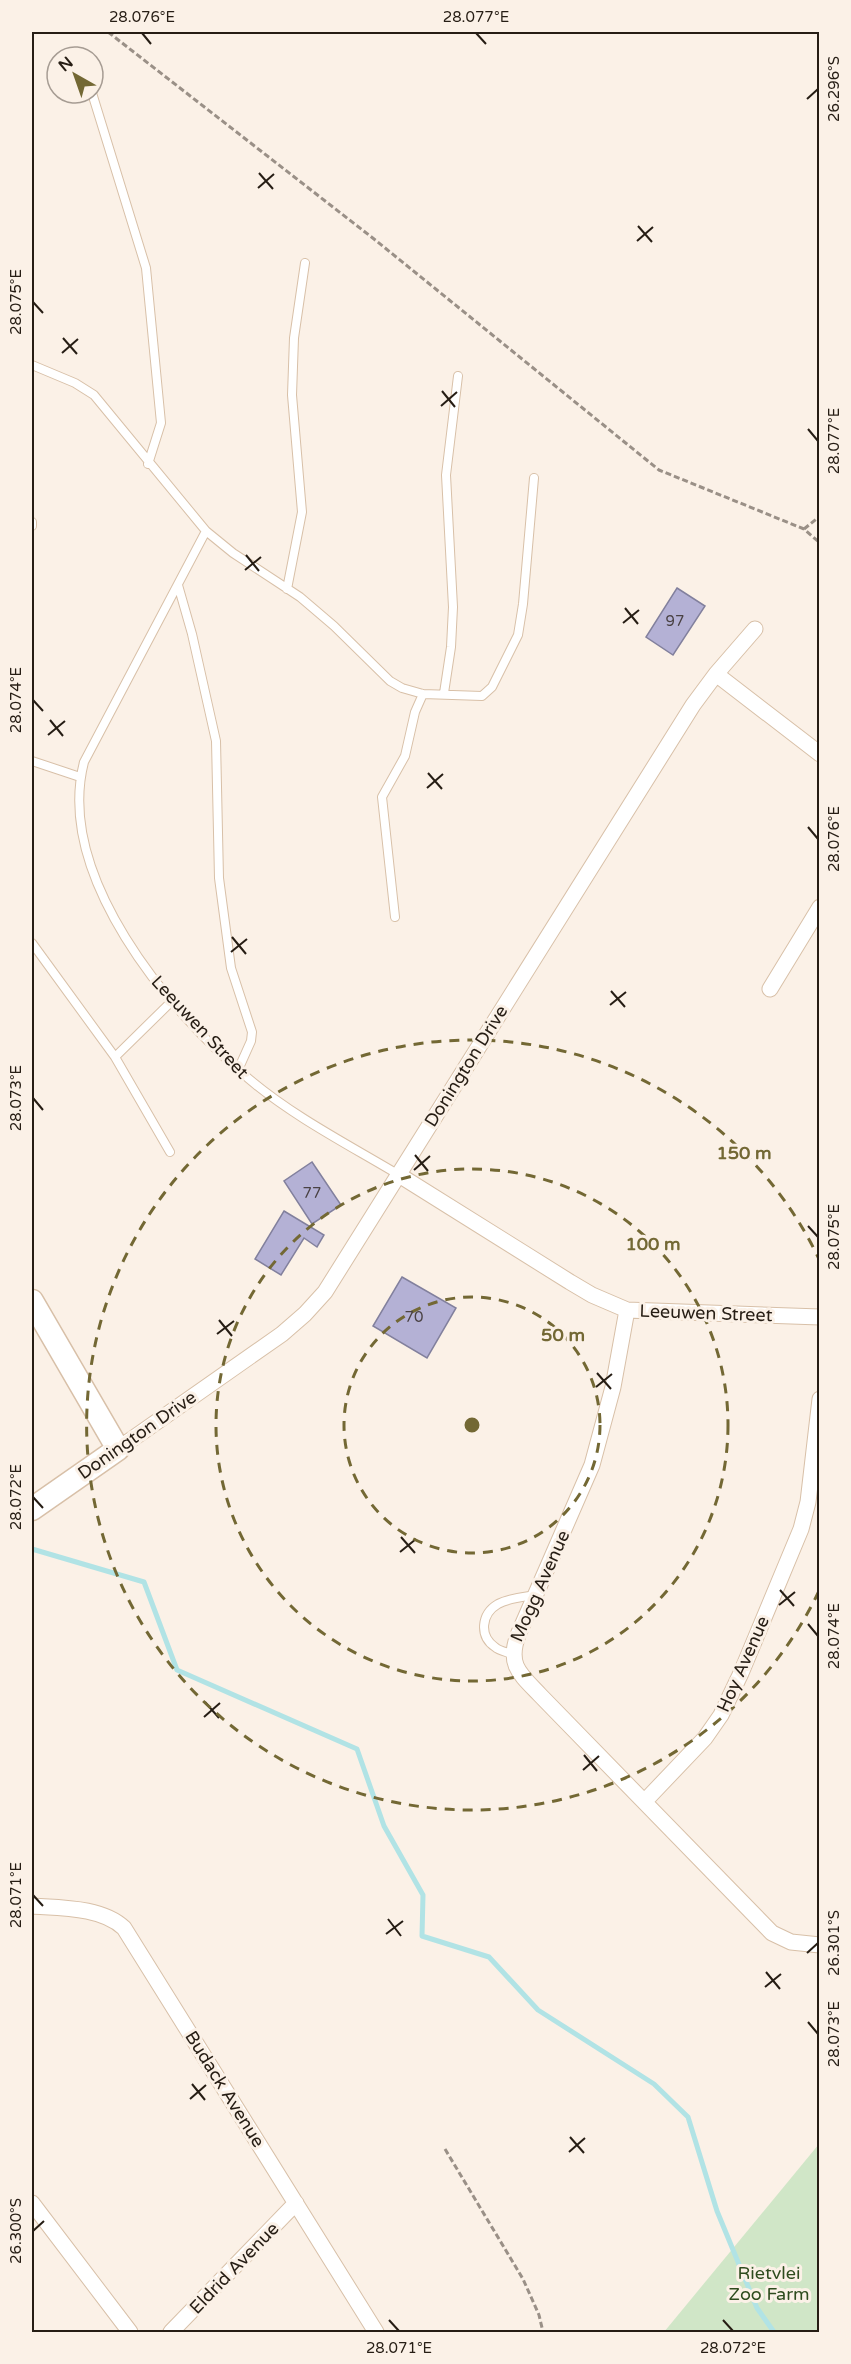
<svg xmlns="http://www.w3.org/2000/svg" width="851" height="2364" viewBox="0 0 851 2364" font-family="'Varela Round',sans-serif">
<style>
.green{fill:#d0e6c7}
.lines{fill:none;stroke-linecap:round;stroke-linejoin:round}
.stream{stroke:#b1e3e5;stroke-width:5}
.building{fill:#b4b1d5;stroke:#82809d;stroke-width:1.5}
.lane-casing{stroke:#d8c0a8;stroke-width:10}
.street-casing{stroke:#d8c0a8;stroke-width:17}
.secondary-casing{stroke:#d8c0a8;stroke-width:25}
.path{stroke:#9a9087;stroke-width:3;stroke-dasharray:6 3;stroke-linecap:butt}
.lane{stroke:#fff;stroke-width:8}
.street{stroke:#fff;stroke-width:15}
.secondary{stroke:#fff;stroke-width:22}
.ticks{fill:none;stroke:#261d14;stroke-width:2}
.ring{fill:none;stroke:#736834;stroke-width:3;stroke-dasharray:10 8}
.labels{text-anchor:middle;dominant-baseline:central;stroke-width:6;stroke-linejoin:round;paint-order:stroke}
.number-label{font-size:15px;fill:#4a4244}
.street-label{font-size:18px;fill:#261d14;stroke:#fbf1e7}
.park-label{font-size:18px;fill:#2e4c1e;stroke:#fbf1e7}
.centre{fill:#736834;stroke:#fbf1e7;stroke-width:3}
.ring-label{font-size:18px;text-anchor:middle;font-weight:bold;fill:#736834;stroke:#fbf1e7;stroke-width:6;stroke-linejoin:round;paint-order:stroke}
.neatline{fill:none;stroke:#261d14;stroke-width:2}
.ticks-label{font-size:15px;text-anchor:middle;fill:#261d14}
</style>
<rect width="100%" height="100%" fill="#fbf1e7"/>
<path class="green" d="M819,2144V2332H664Z"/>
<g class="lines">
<path class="stream" d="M32,1549L144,1582L177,1670L357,1749L384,1826L423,1895L422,1936L489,1957L538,2010L654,2084L688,2117L717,2211L757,2308L774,2332"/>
</g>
<path class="building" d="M677,588L705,606L673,655L646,637Z
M312,1162L341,1205L312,1224L284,1181Z
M284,1211L324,1235L317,1247L304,1238L281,1275L255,1259Z
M402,1277L456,1308L427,1358L373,1326Z"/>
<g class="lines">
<defs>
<path id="lane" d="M92,93L146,268L161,423L148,464
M32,365L75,383L94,395L206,531L233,553L300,597L334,626L390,681L402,688L423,694L482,696L492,687L518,635L523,604L534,478
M32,522V526
M206,531L84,762C55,875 168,1011 249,1079C294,1117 349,1145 399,1175
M178,585L192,634L216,741L219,878L231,968L252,1032L251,1041L238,1070
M287,589L302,512L292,395L294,338L305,263
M444,693L451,647L453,607L446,475L458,376
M32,761L80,777
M395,917L382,797L405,756L415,712L423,694
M32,943L115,1057L172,1001
M115,1057L170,1152
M512,1654C507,1652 499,1651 495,1647C479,1636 481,1614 498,1604C509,1598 523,1597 535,1595"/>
<path id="street" d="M716,674L820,754
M770,989L820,907
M399,1175L570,1282L592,1295L627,1310L820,1317
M627,1310L613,1387L592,1465L518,1635C507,1665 520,1674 540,1695L772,1933L791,1942L820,1945
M118,1449L282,1334L305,1314L325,1292L693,705L716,674L755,629
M645,1801L705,1738L721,1715L741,1673L801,1529L808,1502L820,1399
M32,1906C61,1908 102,1907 124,1928L376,2332
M32,2203L130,2332
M171,2332L296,2203"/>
<path id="secondary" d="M32,1301L118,1449L32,1509"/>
</defs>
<use href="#lane" class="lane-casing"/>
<use href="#street" class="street-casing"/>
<use href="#secondary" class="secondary-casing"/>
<path class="path" d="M108,32L374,239L659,470L804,529L820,543
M804,529L820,516
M445,2149L523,2279L539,2315L543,2332"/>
<use href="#lane" class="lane"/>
<use href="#street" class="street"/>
<use href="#secondary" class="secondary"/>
</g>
<path class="ticks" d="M142,33L151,44M476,33L486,44M807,99L818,89M259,173L273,189M258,188L274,174M638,226L652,242M637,241L653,227M33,302L43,313M63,338L77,354M62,353L78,339M442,391L455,407M441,406L457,392M808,429L818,441M246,555L259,571M245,570L261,557M625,608L638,624M623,623L639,610M33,700L43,711M50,720L63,736M48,735L65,721M428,773L442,789M427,788L443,774M808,827L818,839M232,937L246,954M231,952L247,939M611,991L625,1007M610,1005L626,992M33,1098L43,1110M415,1155L428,1171M414,1170L430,1156M808,1226L818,1237M219,1320L232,1336M217,1334L234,1321M597,1373L611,1389M596,1387L612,1374M33,1497L43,1508M401,1537L415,1553M400,1552L416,1539M780,1590L794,1606M779,1605L795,1592M808,1624L818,1636M205,1702L219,1718M204,1717L220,1703M584,1755L597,1771M583,1770L599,1756M33,1895L43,1906M388,1919L401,1936M386,1934L403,1921M807,1953L818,1943M766,1972L780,1989M765,1987L781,1974M808,2022L818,2034M192,2084L205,2100M190,2099L206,2085M570,2137L584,2153M569,2152L585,2138M33,2231L44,2221M389,2320L399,2331M723,2320L733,2331"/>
<g class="ring">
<circle cx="472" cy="1425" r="128"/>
<circle cx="472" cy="1425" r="256"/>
<path d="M819 1591A385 385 0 1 1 819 1259"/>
</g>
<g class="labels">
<g class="number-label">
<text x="675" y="621">97</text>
<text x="312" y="1193">77</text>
<text x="414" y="1317">70</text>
</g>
<g class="street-label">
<text transform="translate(200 1027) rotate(47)">Leeuwen Street</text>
<text transform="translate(466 1066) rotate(-58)">Donington Drive</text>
<text transform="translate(706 1313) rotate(2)">Leeuwen Street</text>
<text transform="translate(137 1435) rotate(-35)">Donington Drive</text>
<text transform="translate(540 1586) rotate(-66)">Mogg Avenue</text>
<text transform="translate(743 1664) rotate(-66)">Hoy Avenue</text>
<text transform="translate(225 2089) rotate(58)">Budack Avenue</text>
<text transform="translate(234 2268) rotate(-46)">Eldrid Avenue</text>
</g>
<g class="park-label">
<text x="769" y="2273">Rietvlei<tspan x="769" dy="21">Zoo Farm</tspan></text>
</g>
</g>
<circle cx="472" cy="1425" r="9" class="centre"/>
<g class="ring-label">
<text x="744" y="1159">150 m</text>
<text x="653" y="1250">100 m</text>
<text x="563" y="1341">50 m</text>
</g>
<rect width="851" height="2364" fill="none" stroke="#fbf1e7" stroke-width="66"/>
<g transform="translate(75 75) rotate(320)"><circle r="28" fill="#fbf1e7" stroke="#a69c93" stroke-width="1.5"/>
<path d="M0-4.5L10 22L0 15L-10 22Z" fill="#736834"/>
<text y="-9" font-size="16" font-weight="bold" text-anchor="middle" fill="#261d14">N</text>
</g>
<rect x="33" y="33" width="785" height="2298" class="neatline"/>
<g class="ticks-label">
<text x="142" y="22">28.076°E</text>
<text x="476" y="22">28.077°E</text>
<text transform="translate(834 89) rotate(-90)" y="5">26.296°S</text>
<text transform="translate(16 302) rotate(-90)" y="5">28.075°E</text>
<text transform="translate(834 441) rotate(-90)" y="5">28.077°E</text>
<text transform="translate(16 700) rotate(-90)" y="5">28.074°E</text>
<text transform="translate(834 839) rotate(-90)" y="5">28.076°E</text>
<text transform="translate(16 1098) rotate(-90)" y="5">28.073°E</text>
<text transform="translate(834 1237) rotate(-90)" y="5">28.075°E</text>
<text transform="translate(16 1497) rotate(-90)" y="5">28.072°E</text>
<text transform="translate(834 1636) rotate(-90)" y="5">28.074°E</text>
<text transform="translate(16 1895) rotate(-90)" y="5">28.071°E</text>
<text transform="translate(834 1943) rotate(-90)" y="5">26.301°S</text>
<text transform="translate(834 2034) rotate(-90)" y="5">28.073°E</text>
<text transform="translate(16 2231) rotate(-90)" y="5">26.300°S</text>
<text x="399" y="2353">28.071°E</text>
<text x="733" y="2353">28.072°E</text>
</g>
</svg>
